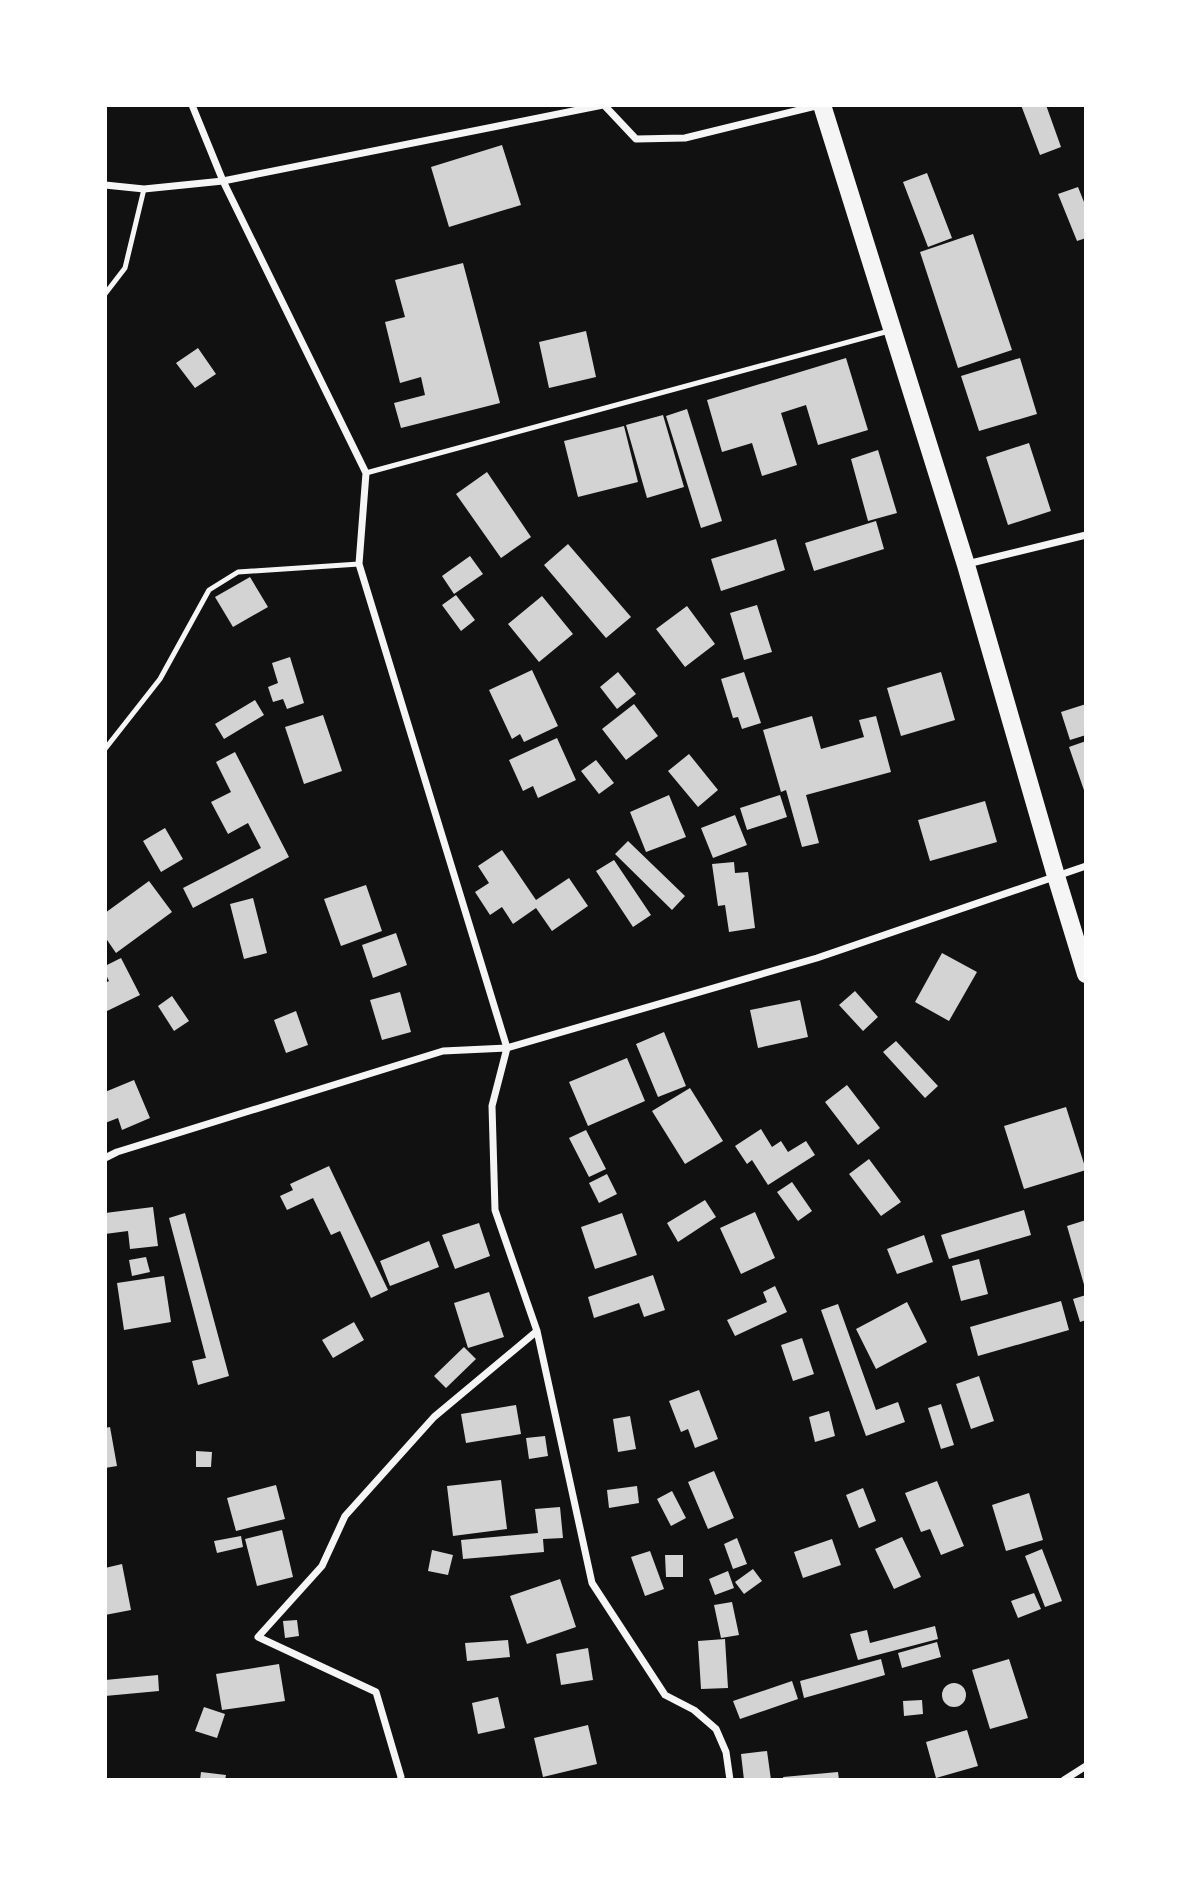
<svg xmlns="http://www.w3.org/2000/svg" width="1191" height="1885" viewBox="0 0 1191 1885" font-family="'Space Grotesk',sans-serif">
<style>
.building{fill:#d3d3d3}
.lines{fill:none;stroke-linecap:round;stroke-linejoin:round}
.service{stroke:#f5f5f5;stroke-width:5}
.minor{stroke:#f5f5f5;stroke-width:7}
.primary{stroke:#f5f5f5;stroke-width:18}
</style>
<rect width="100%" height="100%" fill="#111"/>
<path class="building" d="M1021,105H1046L1061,147L1040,155Z
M502,145L521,205L449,227L431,167Z
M927,173L952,238L928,247L903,182Z
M1078,187L1086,207V238L1077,241L1058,194Z
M973,234L1012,350L958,368L920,252Z
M463,263L500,403L401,428L394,403L425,395L421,377L400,383L385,322L405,317L395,280Z
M586,331L596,377L549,388L539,342Z
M198,348L216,374L195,388L176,363Z
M846,358L868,430L818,445L806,405L781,413L797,465L762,476L752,443L722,452L707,400Z
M1020,358L1037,414L979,431L961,376Z
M687,409L722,521L701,528L666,416Z
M663,415L684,487L647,498L626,425Z
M624,426L638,482L578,497L564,441Z
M1029,443L1051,511L1008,525L986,457Z
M878,450L897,513L868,521L851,459Z
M487,472L531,537L501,558L456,494Z
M876,521L884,549L814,571L805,543Z
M776,539L785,570L721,591L711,559Z
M568,544L631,617L606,638L544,565Z
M470,556L483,574L454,594L442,576Z
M250,577L268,607L233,627L215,597Z
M456,595L475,620L461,631L442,605Z
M542,596L573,634L539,662L508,624Z
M757,605L772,652L744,660L730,613Z
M687,606L715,644L685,667L656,629Z
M290,657L304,703L287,709L283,699L273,702L268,687L278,683L272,663Z
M532,670L558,726L524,742L520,734L512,739L489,690Z
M618,672L636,694L617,709L600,687Z
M744,672L761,723L742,729L738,717L733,718L721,679Z
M941,672L955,720L901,736L887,688Z
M255,700L264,715L224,739L215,724Z
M634,704L658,736L626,760L602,729Z
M1086,704V735L1070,740L1061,712Z
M323,715L342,771L304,784L285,727Z
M812,716L821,749L864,737L859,720L876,716L891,772L806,795L819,843L802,847L786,790L781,792L763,730Z
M557,738L576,780L538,798L533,786L523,791L509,760Z
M1086,741V796L1069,747Z
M235,752L289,857L193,908L183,888L261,848L248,823L228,834L211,802L231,792L216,762Z
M689,754L718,790L698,807L668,771Z
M596,760L614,783L599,794L581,771Z
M669,795L686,837L646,852L630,812Z
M780,795L787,817L747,830L740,808Z
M985,801L997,842L930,861L918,820Z
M735,815L747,845L713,858L701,828Z
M165,828L183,859L161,872L143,841Z
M628,841L685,896L672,910L615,854Z
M502,850L536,900L569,878L588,906L552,931L536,908L513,924L502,907L490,915L475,892L489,883L478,866Z
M614,860L651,915L633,927L596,871Z
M734,862L735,873L748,872L755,928L729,932L725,905L718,906L712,864Z
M149,881L172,912L116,953L105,937V913Z
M366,885L382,931L341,946L324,899Z
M253,898L267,953L244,959L230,904Z
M396,933L407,965L373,978L362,945Z
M942,953L977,972L949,1021L915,1002Z
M121,958L140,995L105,1012V983L109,981L105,973V966Z
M855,991L878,1017L863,1031L839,1005Z
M400,992L411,1032L382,1040L370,1000Z
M172,996L189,1021L174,1031L158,1006Z
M800,1000L808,1037L758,1048L750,1010Z
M296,1011L308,1045L286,1053L274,1020Z
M664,1032L686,1086L658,1097L636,1044Z
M896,1041L938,1086L925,1098L883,1052Z
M627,1058L645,1101L588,1126L569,1082Z
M134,1080L150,1118L122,1130L118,1118L105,1123V1092Z
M847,1085L880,1128L858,1145L825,1102Z
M690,1088L723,1141L685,1164L652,1111Z
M1066,1107L1086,1170L1024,1189L1004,1126Z
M761,1129L772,1147L781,1141L788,1152L806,1141L815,1155L768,1185L752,1160L747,1164L735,1146Z
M586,1130L606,1169L589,1177L569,1138Z
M869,1159L901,1202L881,1216L849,1174Z
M329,1166L388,1290L371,1298L340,1231L331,1235L313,1198L287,1210L280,1196L293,1190L290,1184Z
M607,1174L617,1194L599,1203L589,1183Z
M792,1182L812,1211L798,1221L777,1192Z
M705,1200L716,1217L678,1242L667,1223Z
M153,1207L158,1246L130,1249L128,1231L105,1234V1213Z
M1024,1210L1031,1235L949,1259L941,1235Z
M755,1212L775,1258L741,1274L720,1228Z
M185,1213L229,1376L198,1385L192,1361L206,1358L169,1218Z
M622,1213L637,1255L595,1269L581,1227Z
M1086,1220V1288H1085L1067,1226Z
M479,1223L490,1256L455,1269L442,1235Z
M924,1235L933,1262L897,1274L887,1249Z
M429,1241L439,1267L390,1286L380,1261Z
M146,1257L150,1272L132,1276L129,1260Z
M979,1259L988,1294L961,1301L952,1266Z
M653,1275L665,1310L644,1317L639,1303L594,1318L588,1297Z
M164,1276L171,1322L124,1330L117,1283Z
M775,1286L787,1312L735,1336L727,1320L767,1302L763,1292Z
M489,1292L504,1337L468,1348L454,1303Z
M1086,1295V1320L1080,1322L1073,1299Z
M1061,1301L1069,1330L978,1356L970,1327Z
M907,1302L927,1342L876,1369L856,1329Z
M838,1304L876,1410L898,1402L905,1422L866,1436L821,1310Z
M354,1322L364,1340L333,1358L322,1340Z
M802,1338L814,1374L793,1381L781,1345Z
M464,1347L476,1359L446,1388L434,1376Z
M979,1376L994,1421L971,1429L956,1384Z
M699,1390L718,1439L695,1448L688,1429L681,1432L669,1401Z
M941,1404L954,1445L941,1449L928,1408Z
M516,1405L521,1434L466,1443L461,1414Z
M829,1411L835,1436L815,1442L809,1417Z
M630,1416L636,1449L618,1452L613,1419Z
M110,1427L117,1466L105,1468V1428Z
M545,1436L548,1456L529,1459L526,1438Z
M196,1451L212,1452L211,1467H196Z
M714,1471L734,1518L708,1529L688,1482Z
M501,1480L507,1529L453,1536L447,1486Z
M937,1481L964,1546L941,1555L930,1529L921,1532L905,1493Z
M276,1485L285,1519L236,1531L227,1498Z
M637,1486L639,1503L609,1508L607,1490Z
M863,1488L876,1521L859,1528L846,1495Z
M672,1491L686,1518L671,1526L657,1499Z
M1029,1493L1043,1540L1006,1551L992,1505Z
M560,1507L563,1538L543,1539L544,1552L463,1559L461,1540L538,1533L535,1509Z
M282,1530L293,1577L257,1586L245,1539Z
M241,1536L243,1547L217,1553L214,1541Z
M902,1537L921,1577L894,1589L875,1549Z
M737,1538L747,1564L733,1569L724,1544Z
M832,1539L841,1565L803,1578L794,1552Z
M1042,1549L1062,1601L1045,1607L1025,1556Z
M432,1550L453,1555L448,1575L428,1571Z
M650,1551L664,1589L645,1596L631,1557Z
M665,1555H683V1577H666Z
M122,1564L131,1610L105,1615V1568Z
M753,1569L762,1581L744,1594L735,1582Z
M728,1571L734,1588L715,1595L709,1579Z
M560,1579L576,1627L527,1644L510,1596Z
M1034,1593L1041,1609L1018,1618L1011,1601Z
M732,1602L739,1635L721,1638L714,1605Z
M297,1620L299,1636L285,1638L283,1621Z
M935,1626L938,1639L858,1660L850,1634L867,1630L870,1643Z
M725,1639L728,1688L701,1689L698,1641Z
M508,1640L510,1657L467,1661L465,1643Z
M937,1642L941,1657L902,1668L898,1653Z
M588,1648L593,1680L561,1685L556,1654Z
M881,1659L885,1675L804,1698L800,1681Z
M1009,1659L1028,1718L990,1729L972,1670Z
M279,1664L285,1701L222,1710L216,1674Z
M158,1675L159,1691L105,1696V1680Z
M792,1681L798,1699L740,1719L733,1701Z
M942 1695a12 12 0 1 1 24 0a12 12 0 1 1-24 0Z
M498,1697L505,1728L478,1734L472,1703Z
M922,1700L923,1714L904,1716L903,1701Z
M204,1707L225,1714L217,1738L195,1731Z
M588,1725L597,1764L543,1777L534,1738Z
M967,1730L978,1766L936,1778L926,1742Z
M767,1751L771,1780H744L741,1754Z
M201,1772L226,1775L225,1780H200Z
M838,1772L839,1780H784L783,1777Z"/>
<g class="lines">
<path class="service" d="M105,294L125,268L144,189
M366,473L889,331
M105,749L160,679L209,590L238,572L359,564"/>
<path class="minor" d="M192,105L223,181L366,473L359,564L507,1048L492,1106L495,1210L537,1331L592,1583L665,1695L694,1710L716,1729L726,1752L730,1780
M604,105L636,139L685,138L820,105
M105,185L144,189L223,181L603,105
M967,564L1086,535
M105,1158L117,1152L443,1051L507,1048L817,958L1086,866
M400,1780L401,1777L376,1692L258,1637L322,1566L345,1516L434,1417L537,1331
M1064,1780L1086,1766"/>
<path class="primary" d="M822,105L966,565L1056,876L1086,974"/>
</g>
<rect width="1191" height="1885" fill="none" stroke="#ffffff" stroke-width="214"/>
</svg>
